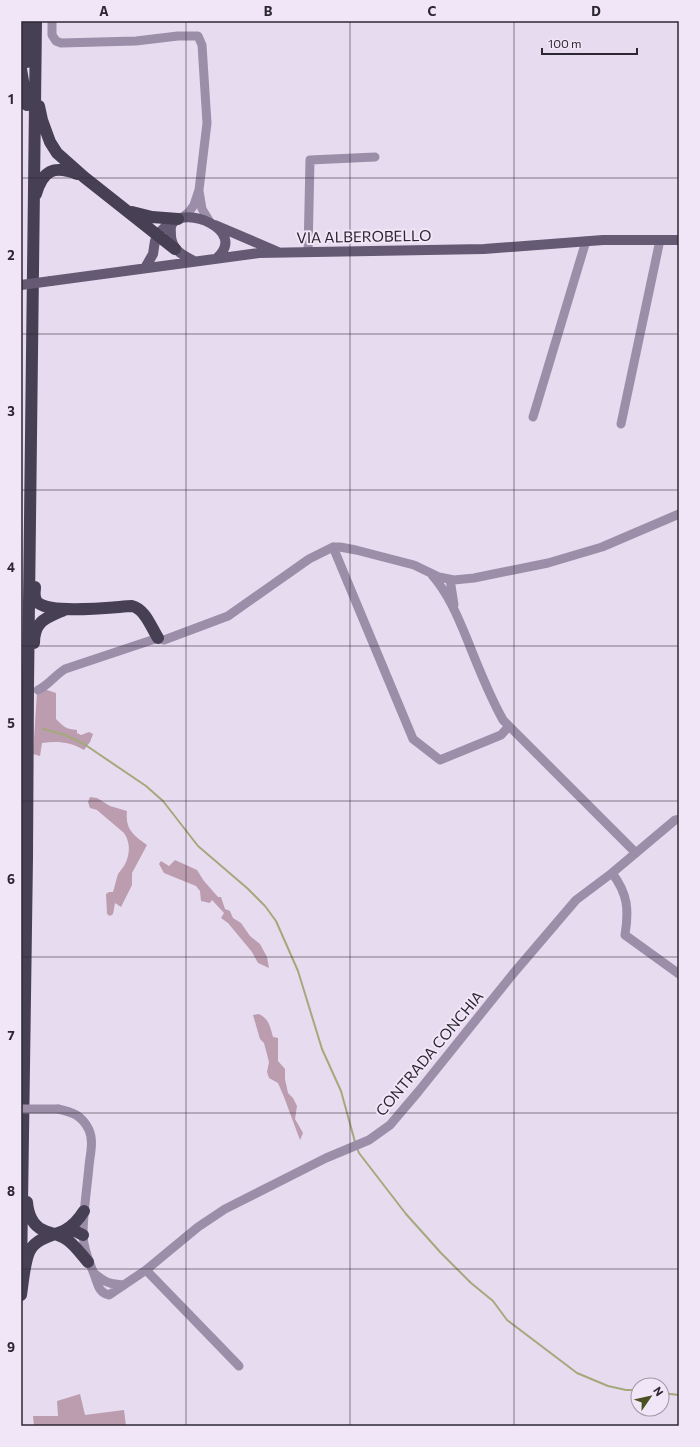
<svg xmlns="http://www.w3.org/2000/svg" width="700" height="1447" viewBox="0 0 700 1447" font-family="Commissioner,sans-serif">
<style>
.green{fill:#bc9caf}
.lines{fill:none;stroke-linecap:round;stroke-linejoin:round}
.stream{stroke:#a4a97c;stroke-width:2}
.minor{stroke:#9c8ea9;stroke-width:9}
.major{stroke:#655a74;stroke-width:10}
.highway{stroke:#473f53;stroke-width:12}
.minor-bridge{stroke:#9c8ea9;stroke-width:9}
.major-bridge{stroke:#655a74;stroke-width:10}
.grid{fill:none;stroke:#2c2733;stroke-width:1;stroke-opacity:0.55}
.labels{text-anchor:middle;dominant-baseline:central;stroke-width:4;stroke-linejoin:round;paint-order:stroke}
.street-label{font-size:15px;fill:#2c2733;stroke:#f1e6f7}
.neatline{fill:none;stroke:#2c2733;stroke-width:1.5}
.grid-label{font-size:13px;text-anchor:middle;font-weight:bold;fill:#2c2733}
</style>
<rect width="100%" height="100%" fill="#e7dbef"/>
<path class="green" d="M44,689L56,693V719C64,727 66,729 77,730V733L81,735L89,732L93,734L90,742L84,750C70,742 58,741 42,743L40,756L33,754L37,692Z
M90,797L97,798L110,806L127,811C125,829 133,835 147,845L132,873V885L121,907L115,903L113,914L110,916L107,914L106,894L109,892H113C115,886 116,880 118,874C120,871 122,869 124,866C130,856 131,843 124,833L97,810L90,808L88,802Z
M175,860L197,870L204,881L218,897H221L225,909L230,911L233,918L241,923L250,936L260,944L267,957L269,968L258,963L252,952L228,923L221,918L224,913L212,900L210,903L201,901L200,891L196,886L164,873L159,864L161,861L169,866Z
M259,1014C269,1019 270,1026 273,1037L278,1038V1061L285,1069V1079L288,1093L293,1098L297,1106L295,1119L303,1133L300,1140L284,1097L278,1083L269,1078L267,1072L269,1062L264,1043L260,1039L253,1015Z
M80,1394L85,1415L124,1410L126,1426H34L33,1416H58L57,1401Z"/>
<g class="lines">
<path class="stream" d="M43,729L65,735L84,744L146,786L163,801L198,846L247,888L265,906L276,921L298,971L322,1049L341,1091L355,1142
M357,1148L359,1153L406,1214L441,1253L471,1283L493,1301L507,1320L577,1373L608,1386L626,1390H638
M662,1393L679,1395"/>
<path class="minor" d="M52,21V35L56,41L61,43L136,41L178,36H198L202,45L207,123L199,190L194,205L189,212L182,218
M199,191L202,209L210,222
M308,252L310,160L375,157
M533,417L586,241
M621,424L660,240
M333,547L413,739L440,760L501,735L509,726
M432,575C448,593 458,617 467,639C478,667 489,695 503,720L636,853
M450,579L454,605
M38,690C49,685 55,675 65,669L158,638L164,640L228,616L309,559L333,547H340L356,550L414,565L439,577L454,580L474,578L548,563L602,547L679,514
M612,873C628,894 629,910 625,935L679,974
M58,1109C72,1112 82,1115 89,1130C94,1141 90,1155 89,1166C87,1189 83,1213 83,1236C84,1251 89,1261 94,1274C98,1284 98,1292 109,1295L146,1270L198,1227L225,1209L326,1158L369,1140L390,1125L418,1092L512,975L576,900L612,873L675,820L679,819
M146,1270L239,1366
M95,1274C106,1283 110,1284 124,1285"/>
<path class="major" d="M215,225L276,251
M194,261C183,255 172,250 171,236C171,232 170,227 172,224C184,205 248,230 217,258
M145,268L153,254L155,241L157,235L165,227L173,223
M51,281L259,253L484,249L603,240H679"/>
<path class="highway" d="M27,21V62
M21,69L27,105
M39,106L42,120L50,142L57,153L84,177L175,249
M36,194C43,170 54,165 77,174
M132,212L152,217L178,219
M35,587C35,592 33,597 37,602C50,615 113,607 132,606C145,609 151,627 158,638
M34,643C34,621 46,618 64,610
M27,1202C28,1213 32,1225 43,1230C50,1234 59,1234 66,1239C74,1244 81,1254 88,1262
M66,1230L75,1231L83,1235
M21,1274L27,858L28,686L36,21
M21,1295C23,1282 24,1267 28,1255C33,1238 51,1237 65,1230C73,1226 79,1219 84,1211"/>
<path class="minor-bridge" d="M21,1109H58"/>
<path class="major-bridge" d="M21,285L51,281"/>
</g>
<path class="grid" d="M186,21V1426M350,21V1426M514,21V1426M21,178H679M21,334H679M21,490H679M21,646H679M21,801H679M21,957H679M21,1113H679M21,1269H679"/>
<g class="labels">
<g class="street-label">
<text transform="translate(364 236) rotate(-1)">VIA ALBEROBELLO</text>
<text transform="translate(429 1053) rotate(-50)">CONTRADA CONCHIA</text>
</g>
</g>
<rect width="700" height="1447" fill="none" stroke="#f1e6f7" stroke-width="44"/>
<g transform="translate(650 1397) rotate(56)"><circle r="19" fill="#f1e6f7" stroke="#a29aa9"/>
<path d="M0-3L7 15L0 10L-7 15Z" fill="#4a5021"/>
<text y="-6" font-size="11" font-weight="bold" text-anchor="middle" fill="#2c2733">N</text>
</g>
<path d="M542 48v6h95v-6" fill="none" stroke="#2c2733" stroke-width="2"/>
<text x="548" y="48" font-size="12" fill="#2c2733" stroke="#f1e6f7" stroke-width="3" paint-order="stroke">100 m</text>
<rect x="22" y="22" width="656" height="1403" class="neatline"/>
<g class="grid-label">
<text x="104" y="16">A</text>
<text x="268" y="16">B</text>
<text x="432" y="16">C</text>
<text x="596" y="16">D</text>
<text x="11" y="104">1</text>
<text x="11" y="260">2</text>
<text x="11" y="416">3</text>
<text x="11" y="572">4</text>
<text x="11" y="728">5</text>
<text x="11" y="884">6</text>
<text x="11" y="1040">7</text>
<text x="11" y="1196">8</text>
<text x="11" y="1352">9</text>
</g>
</svg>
